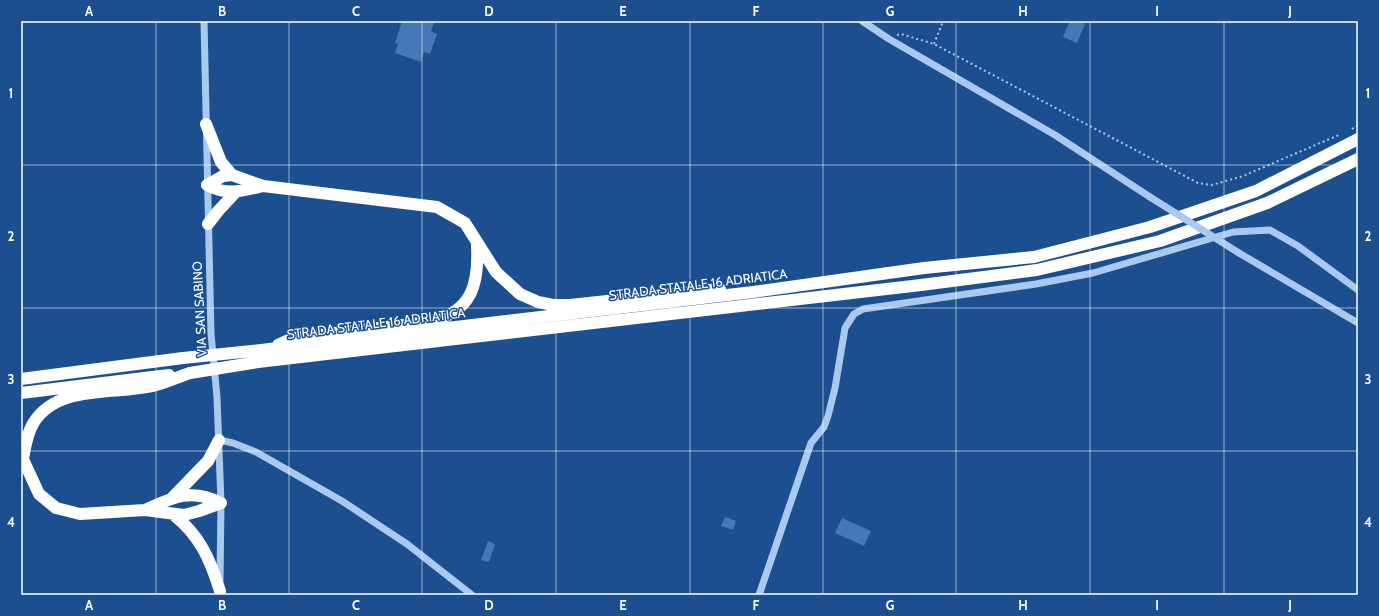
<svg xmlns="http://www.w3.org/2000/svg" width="1379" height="616" viewBox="0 0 1379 616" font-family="Cabin,sans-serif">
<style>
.building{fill:#4478b7}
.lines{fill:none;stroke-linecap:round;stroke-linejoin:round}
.path{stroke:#a9c9ee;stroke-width:2;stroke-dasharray:2 3;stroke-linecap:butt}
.minor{stroke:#a9c9ee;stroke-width:7}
.highway{stroke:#fff;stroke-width:12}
.minor-bridge{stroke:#a9c9ee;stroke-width:7}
.highway-bridge{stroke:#fff;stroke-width:12}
.grid{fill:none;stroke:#fff;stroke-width:1;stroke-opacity:0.55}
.labels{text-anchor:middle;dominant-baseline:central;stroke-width:3;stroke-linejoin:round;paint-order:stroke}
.street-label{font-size:13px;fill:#fff;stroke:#1b4f8f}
.neatline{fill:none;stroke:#fff;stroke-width:1.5}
.grid-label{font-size:13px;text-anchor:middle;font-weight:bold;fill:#fff}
</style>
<rect width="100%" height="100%" fill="#1b4f8f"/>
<path class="building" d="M402,21H435L431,31L437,34L430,54L424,52L421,62L395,53L398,44L395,43Z
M1070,21H1079L1085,24L1077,43L1063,37Z
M725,517L736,521L733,530L721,526Z
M842,518L871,531L864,546L835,533Z
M488,541L495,544L489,562L481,560Z"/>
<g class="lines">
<path class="path" d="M897,35L901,34L934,44L1198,183L1212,185L1243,176L1339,135
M934,44L943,21
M1352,129L1358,125"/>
<path class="minor" d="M204,21L211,334L217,397L221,503L220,580
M862,21L889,39L1055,135L1150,197
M1239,253L1358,323
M219,440L233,443L256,452L342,501L407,544L472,595
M759,595L811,443L824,427L828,416L835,388L845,328L854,314L863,309L1036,284L1093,273L1233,232L1270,230L1298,246L1358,290"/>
<path class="highway" d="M206,124L221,162L232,175L263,186L437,207L465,223L496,272L520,294L538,302L553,305H570L720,289
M207,185C227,196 242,191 263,186
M207,185L223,176L232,175
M208,224L219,210L236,192
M278,345L293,338L429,322C472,312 479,285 477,245
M252,351L753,292L924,268L1034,257L1150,227L1256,191L1358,139
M258,362L921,285L1037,270L1160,241L1267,203L1358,159
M21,379L183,358
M21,393L169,375
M21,455L39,494L56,508L80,514L145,510L184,515L199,511L221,503
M23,459C25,447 27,433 34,422C59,384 114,395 153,386C165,383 178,377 190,373
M173,497L208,461L219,440
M145,510C173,497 191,488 221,503
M174,515C200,536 210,559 220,591"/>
<path class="minor-bridge" d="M1150,197L1239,253"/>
<path class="highway-bridge" d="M183,358L252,351
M190,373L258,362"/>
</g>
<path class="grid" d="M156,21V595M289,21V595M422,21V595M556,21V595M690,21V595M823,21V595M956,21V595M1090,21V595M1224,21V595M21,165H1358M21,308H1358M21,451H1358"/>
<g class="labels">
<g class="street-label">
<text transform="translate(698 284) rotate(-7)">STRADA STATALE 16 ADRIATICA</text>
<text transform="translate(199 309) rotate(-93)">VIA SAN SABINO</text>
<text transform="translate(376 323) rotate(-7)">STRADA STATALE 16 ADRIATICA</text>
</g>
</g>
<rect width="1379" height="616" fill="none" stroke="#1b4f8f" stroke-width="44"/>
<rect x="22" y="22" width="1335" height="572" class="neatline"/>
<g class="grid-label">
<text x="89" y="16">A</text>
<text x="222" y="16">B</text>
<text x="356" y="16">C</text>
<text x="489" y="16">D</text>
<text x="623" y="16">E</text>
<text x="756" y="16">F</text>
<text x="890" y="16">G</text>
<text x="1023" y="16">H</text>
<text x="1157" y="16">I</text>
<text x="1290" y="16">J</text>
<text x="11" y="98">1</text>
<text x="1368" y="98">1</text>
<text x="11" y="241">2</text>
<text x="1368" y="241">2</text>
<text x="11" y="384">3</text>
<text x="1368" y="384">3</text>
<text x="11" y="527">4</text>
<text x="1368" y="527">4</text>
<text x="89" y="610">A</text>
<text x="222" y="610">B</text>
<text x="356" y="610">C</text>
<text x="489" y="610">D</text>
<text x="623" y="610">E</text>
<text x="756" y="610">F</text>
<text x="890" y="610">G</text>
<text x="1023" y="610">H</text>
<text x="1157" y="610">I</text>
<text x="1290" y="610">J</text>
</g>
</svg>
